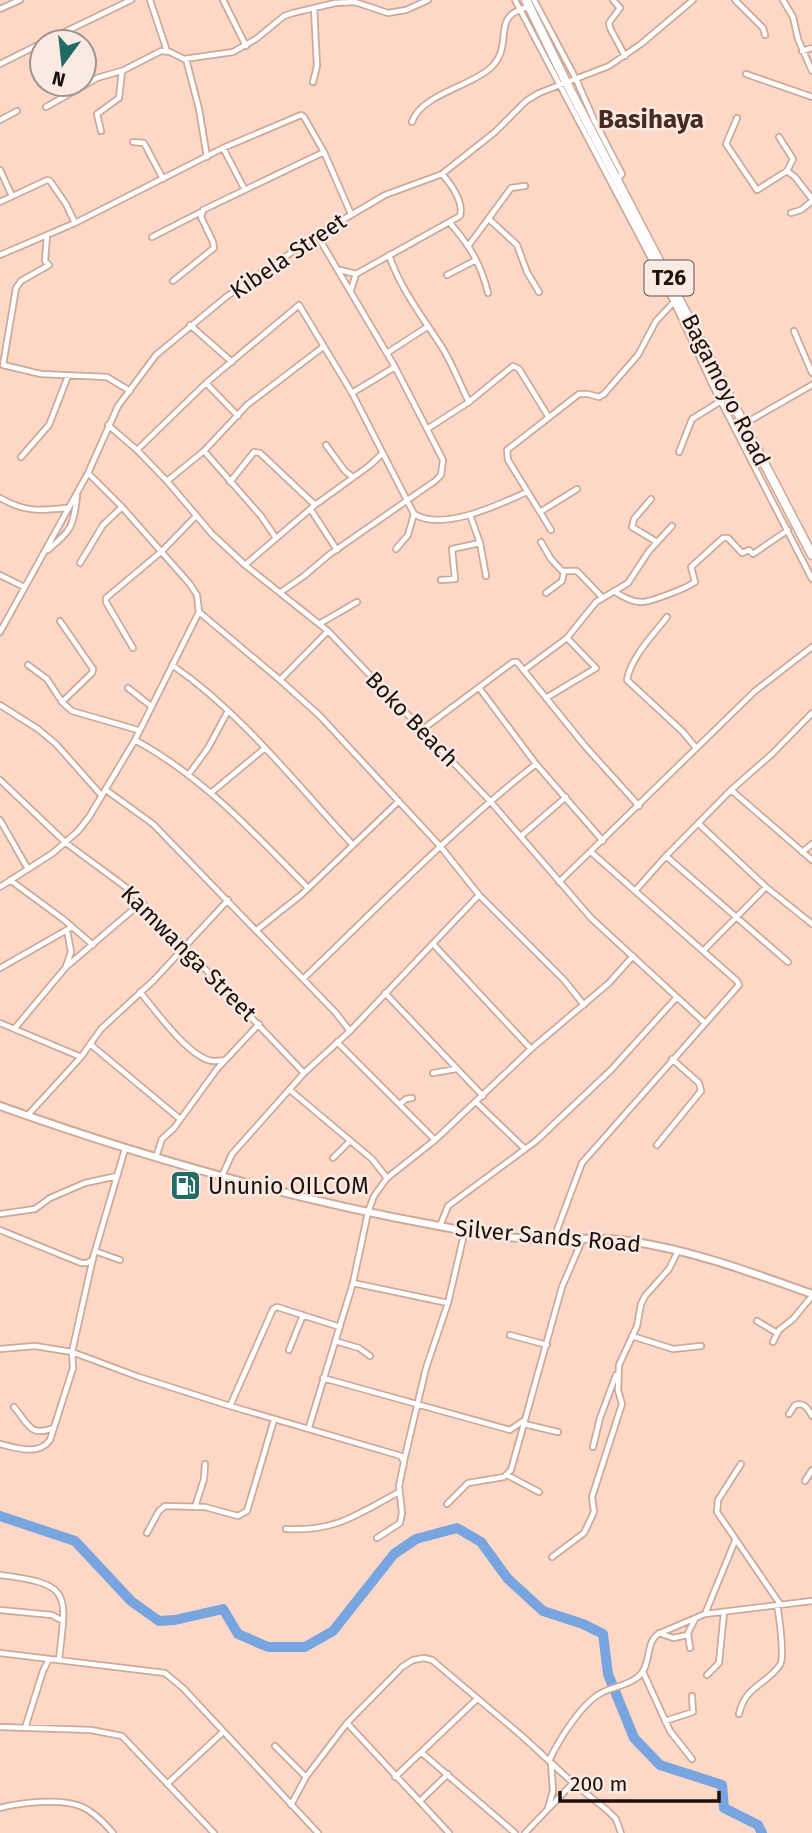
<svg xmlns="http://www.w3.org/2000/svg" width="812" height="1833" viewBox="0 0 812 1833" font-family="'Fira Sans',sans-serif">
<style>
.lines{fill:none;stroke-linecap:round;stroke-linejoin:round}
.river{stroke:#78a5df;stroke-width:10}
.street-casing{stroke:#cda99a;stroke-width:8}
.secondary-casing{stroke:#cda99a;stroke-width:10}
.highway-casing{stroke:#cda99a;stroke-width:11}
.street{stroke:#fff;stroke-width:4.5}
.secondary{stroke:#fff;stroke-width:6}
.highway{stroke:#fff;stroke-width:8}
.labels{text-anchor:middle;dominant-baseline:central;stroke-width:5;stroke-linejoin:round;paint-order:stroke}
.shield{fill:#faeae4;stroke:#60524c;stroke-width:2}
.shield-label{font-size:21px;font-weight:bold;fill:#1e110b}
.street-label{font-size:23px;fill:#1e110b;stroke:#faeae4}
.poi-label{font-size:23px;fill:#1e110b;stroke:#faeae4;text-anchor:start}
.quarter-label{font-size:26px;font-weight:bold;fill:#472b1e;stroke:#faeae4}
</style>
<rect width="100%" height="100%" fill="#fed8c7"/>
<g class="lines">
<path class="river" d="M0,1516L75,1541L131,1601L159,1621L175,1620L223,1609L238,1634L268,1647H305L333,1631L394,1554L416,1539L457,1528L481,1542L508,1579L543,1611L583,1624L603,1634L608,1674L634,1738L660,1765L722,1785L724,1808L758,1825L762,1833"/>
<defs>
<path id="street" d="M150,0L167,51
M223,0L246,46
M515,0L674,302L713,386L812,579
M534,0L576,79L594,120L622,174L618,179
M613,0L620,8L609,23L610,28L625,56
M735,0L763,28L765,35
M783,0L793,17L798,39L812,71
M0,9L20,0
M44,42L131,0
M802,51L812,48
M186,59L199,109L207,157
M0,64L42,43
M746,74L812,97
M313,82L317,66L314,8
M46,107L97,78L121,71
M737,118L726,144L757,190L787,171L795,177L812,199
M0,120L17,111
M412,122C420,96 467,87 488,70C511,52 498,28 510,16C514,11 523,9 529,6
M101,131L97,114L119,98L122,71L161,51L170,52L184,59L233,52L256,39L284,16L293,13L335,3L355,2L388,13L406,10L428,0
M779,137L793,159L787,171
M133,142L144,143L163,179
M223,148L245,190
M0,170L12,196
M0,202L47,180L50,181L66,204L75,223
M791,213L801,210L812,201
M489,219L517,245L527,272L539,292
M450,223C470,246 481,264 488,293
M152,237L201,212
M469,245L511,188L525,186
M0,255L75,223L223,148L301,115L304,117L324,152L351,214
M389,255C400,288 421,315 440,344C452,362 459,383 469,402
M340,270L356,274
M447,275L476,260
M173,281L214,248L213,242L201,217L203,210L324,152
M351,290L356,274L460,216C464,202 451,184 442,174
M190,325L232,362
M794,331L812,373
M387,353L427,327
M3,365L16,288L21,281L49,265L45,261L47,235
M3,365L41,374L107,377L130,391
M206,383L238,416
M352,393L395,367
M744,424L812,385
M108,425L137,450L167,481L212,534L245,565L328,631L490,801L591,918L705,1023
M427,429L469,402L513,366L519,369L548,416
M326,445L345,471L353,477
M137,450L206,383L299,305L352,393L414,514C443,532 500,504 527,492
M204,451L261,516L276,538
M679,452L692,419L721,401
M21,457L49,425L68,376
M167,481L204,451L247,405L323,347
M230,482L254,452L260,453L315,505
M0,498C25,512 38,511 66,508
M651,499L634,519L632,527L657,542
M311,510L337,550
M540,512L577,489
M470,515L480,543L486,576
M551,530L508,460L507,450L579,394H588L599,397L604,394L638,355L656,321L674,302
M541,542L551,559L562,571H577L602,597
M396,549L408,535L414,514
M48,550C72,529 73,528 77,496
M80,563L103,525L122,507
M245,565L315,505L369,466L383,453
M0,575L24,587
M441,580L455,579L452,549L480,543
M614,591C622,596 631,602 641,602C651,602 687,588 695,582L691,567L723,538H728L742,553L749,550L753,554L788,530
M281,592L304,576L330,554L435,481L441,475L443,460L395,367L317,235
M546,593L562,581L564,572
M199,612L280,680L320,716L440,846L479,895L564,980L584,1005
M667,617C653,635 631,657 627,680L683,732L696,748
M60,621L93,669L92,673L62,702
M319,624L357,602
M0,632L88,473L118,406L156,355L226,297L317,235L385,195L442,174L495,132L526,101L539,93L609,66L641,44L693,0
M133,648L106,602V598L161,552L196,516
M28,665L47,679L62,702L72,711L138,730
M172,665C242,713 295,783 353,845
M524,670L567,638L596,602L628,583L649,551L672,526
M280,680L328,631
M128,688L151,706
M480,689L536,764L603,841
M546,698L596,668L567,638
M0,705L38,729L56,744L102,796
M423,729L513,662H517L585,746L639,806
M135,740C203,777 254,833 308,888
M189,774L208,748L228,711
M0,780L66,843L131,891L304,1073
M106,790L153,824L335,1012L350,1031
M731,790L812,860
M212,792L265,748
M0,820L28,869
M699,824L766,887L812,924
M521,836L566,797
M802,852L812,844
M666,856L788,962
M10,880L63,919L93,945
M559,882L755,691L812,647
M0,887L53,853L78,831L89,817L135,740L199,612L197,595L189,583L122,507L88,473
M635,891L666,856L731,790L772,754L812,713
M258,929L301,895L399,801
M434,945L531,1049
M703,951L766,887
M66,966L71,952L67,930
M0,968L72,927
M303,979C379,906 453,829 536,764
M140,992C156,1011 185,1052 208,1060C214,1062 219,1061 225,1060
M385,993L483,1096
M0,1023L81,1057
M15,1028L66,967L142,902
M337,1042L435,1140
M90,1044L180,1119
M433,1073L456,1069
M290,1090L372,1159L387,1178
M476,1102L524,1148
M400,1104L406,1099L412,1098
M27,1116L81,1057L101,1029L154,980L228,900
M657,1145L701,1091L699,1083L672,1059
M156,1157L162,1139L174,1128L217,1069L259,1024
M333,1158L350,1141
M222,1176L232,1154L304,1073L350,1031L479,895
M0,1214L35,1209L50,1198L85,1183L117,1176
M440,1226L448,1206L536,1141L611,1070L677,997
M0,1230L81,1263H87L93,1259
M554,1238L582,1163L739,985L737,981L591,852
M95,1251L120,1260
M353,1283L448,1303
M757,1321L777,1333
M510,1335L547,1345
M632,1336L673,1349L701,1346
M335,1341L359,1348L370,1356
M773,1342L779,1330L793,1319L812,1296
M0,1349L35,1346L72,1352L139,1377L230,1406L401,1456L404,1462L399,1486L402,1513L400,1523L377,1538
M289,1350L303,1315
M323,1378L510,1430L523,1421
M230,1406L273,1309L277,1307L340,1327
M14,1407C27,1422 30,1438 53,1428
M789,1414L795,1405C805,1402 808,1409 812,1416
M524,1424L558,1432
M309,1427L353,1283L368,1212L374,1196L387,1178L435,1140L531,1049L609,983L633,956
M0,1444C16,1448 39,1456 50,1440L73,1368L72,1352L93,1258L125,1149
M593,1447L600,1418L616,1375
M404,1461L426,1368L448,1303L465,1230
M741,1464L718,1500L717,1512L780,1604
M507,1475L539,1492
M805,1481L812,1470
M447,1504L468,1483L504,1477L511,1470L562,1287L583,1238
M195,1507L204,1479L205,1464
M286,1529C336,1532 358,1514 399,1492
M147,1533L159,1511L165,1506L205,1507L238,1516L247,1511L274,1420
M552,1557L584,1533L594,1512L592,1497L622,1404L618,1390L619,1365L637,1326L641,1304L645,1296L669,1269L678,1251
M0,1575C74,1584 66,1594 59,1660
M0,1610L52,1615L63,1621
M705,1614L735,1541
M659,1633L673,1638L688,1635
M690,1648L688,1633L695,1619
M0,1653L165,1673L183,1688L318,1833
M643,1672L670,1731L692,1759
M707,1675L719,1663L724,1612
M739,1714C745,1686 766,1685 780,1665C785,1657 779,1615 777,1605
M665,1721L693,1712L692,1696
M347,1723L449,1833
M0,1727L91,1730L122,1736L214,1833
M25,1728L43,1671L49,1659
M275,1746L306,1777
M422,1753L515,1833
M549,1761C558,1741 582,1702 603,1692C614,1687 628,1685 638,1677C652,1665 645,1643 658,1634L705,1614L812,1601
M395,1777L477,1699
M167,1784L223,1732
M420,1801L448,1774
M291,1805L306,1777L347,1723L402,1667L413,1660L424,1658L432,1660L522,1736L573,1783L608,1811L616,1819L621,1833
M0,1808C13,1804 26,1803 39,1802C76,1800 89,1805 113,1833
M548,1808L553,1791L551,1763
M525,1833L573,1783"/>
<path id="secondary" d="M0,1106C143,1157 290,1199 439,1226C470,1232 503,1238 534,1239C566,1241 597,1236 629,1241C692,1250 753,1273 812,1294"/>
<path id="highway" d="M526,0L566,82L812,555"/>
</defs>
<use href="#street" class="street-casing"/>
<use href="#secondary" class="secondary-casing"/>
<use href="#highway" class="highway-casing"/>
<use href="#street" class="street"/>
<use href="#secondary" class="secondary"/>
<use href="#highway" class="highway"/>
</g>
<defs>
<symbol id="fuel-square" viewBox="-11 -11 22 22"><rect x="-9" y="-9" width="18" height="18" rx="4" fill="#216b64" stroke="#faeae4"/><path d="M-5.5-6h7V0h2V4h1.3V-2.5L3-4.5l.8-.8L6-3V5H2.5V1h-1V6h-7ZM-4.2-4.7v3.2H.2V-4.7Z" fill="#fff"/></symbol>
</defs>
<g fill-rule="evenodd">
<use href="#fuel-square" x="168" y="1168" width="35" height="35"/>
</g>
<g class="labels">
<rect class="shield" x="644.5" y="260.5" width="49" height="35" rx="5"/>
<g class="shield-label">
<text x="669" y="278">T26</text>
</g>
<g class="street-label">
<text transform="translate(288 256) rotate(-34)">Kibela Street</text>
<text transform="translate(726 390) rotate(63)">Bagamoyo Road</text>
<text transform="translate(412 719) rotate(46)">Boko Beach</text>
<text transform="translate(189 953) rotate(45)">Kamwanga Street</text>
<text transform="translate(548 1236) rotate(5)">Silver Sands Road</text>
</g>
<g class="poi-label">
<text x="208" y="1186">Ununio OILCOM</text>
</g>
<g class="quarter-label">
<text x="651" y="119">Basihaya</text>
</g>
</g>
<g transform="translate(63 63) rotate(195)"><circle r="33" fill="#faeae4" stroke="#a2938d" stroke-width="2"/>
<path d="M0-5L12 26L0 18L-12 26Z" fill="#216b64"/>
<text y="-10" font-size="19" font-weight="bold" text-anchor="middle" fill="#1e110b">N</text>
</g>
<path d="M560 1791v10h159v-10" fill="none" stroke="#1e110b" stroke-width="3.5"/>
<text x="570" y="1791" font-size="21" fill="#1e110b" stroke="#faeae4" stroke-width="5" paint-order="stroke">200 m</text>
</svg>
